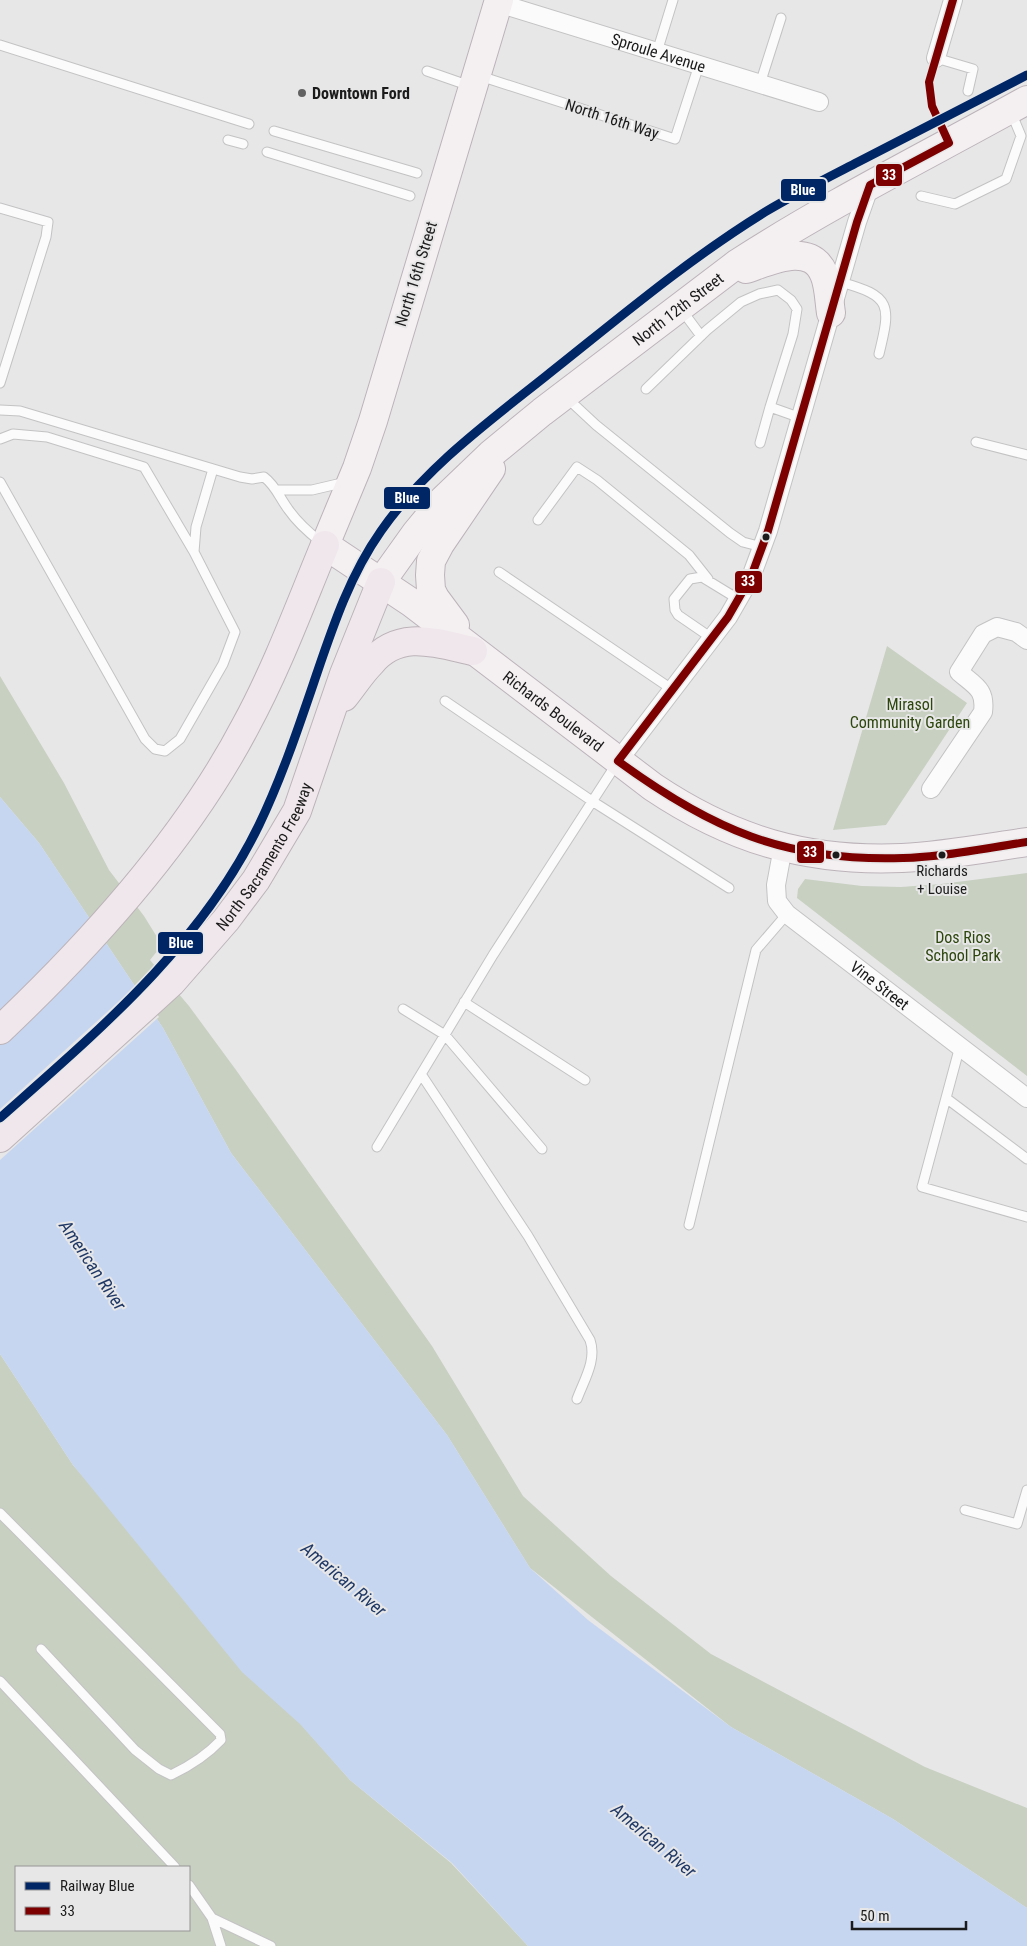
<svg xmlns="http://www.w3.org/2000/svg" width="1027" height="1946" viewBox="0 0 1027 1946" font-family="'Roboto Condensed',sans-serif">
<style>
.green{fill:#c8d0c1;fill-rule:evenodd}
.water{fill:#c7d6f0}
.pier{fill:#e7e7e8}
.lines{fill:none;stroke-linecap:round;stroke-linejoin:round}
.service-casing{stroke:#c3c3c4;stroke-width:11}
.minor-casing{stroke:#c3c3c4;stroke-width:20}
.primary-casing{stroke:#bcb3b9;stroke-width:30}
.motorway-casing{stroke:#bcb3b9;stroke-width:30}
.service{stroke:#fbfbfc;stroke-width:9}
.minor{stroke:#fbfbfc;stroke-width:18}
.primary{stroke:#f4f0f2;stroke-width:28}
.motorway{stroke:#f0e7ec;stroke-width:28}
.bus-1-casing{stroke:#e7e7e8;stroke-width:11}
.bus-1{stroke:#7d0000;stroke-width:8}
.rail-1-casing{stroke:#e7e7e8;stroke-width:12}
.rail-1{stroke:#002666;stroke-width:9}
.poi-dot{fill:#626263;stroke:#e7e7e8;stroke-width:2}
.bus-dot{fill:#1b1b1b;stroke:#e7e7e8;stroke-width:2}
.labels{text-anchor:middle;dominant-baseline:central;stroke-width:4;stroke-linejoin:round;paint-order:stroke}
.bus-label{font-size:15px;fill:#1b1b1b;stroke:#e7e7e8}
.street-label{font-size:16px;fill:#1b1b1b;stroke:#e7e7e8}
.poi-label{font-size:16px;font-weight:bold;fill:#1b1b1b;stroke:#e7e7e8;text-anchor:start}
.park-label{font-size:16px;fill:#2d460c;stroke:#e7e7e8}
.water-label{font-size:18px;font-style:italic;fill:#1f3866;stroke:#e7e7e8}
.line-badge{stroke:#e7e7e8;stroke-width:2}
.badge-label{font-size:14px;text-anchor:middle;font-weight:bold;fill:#fff}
</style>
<rect width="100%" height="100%" fill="#e7e7e8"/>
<path class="green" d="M887,646L967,703L886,825L833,830Z
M0,676L64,783L109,870L144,916L162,945L150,960L189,1006L236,1070L432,1346L523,1496L611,1576L711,1654L925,1767L1027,1808V1908L893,1819L731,1727L530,1568L447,1435L231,1153L163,1028L39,843L0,797Z
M1027,873V1076L797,898L798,889L805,879L862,886L901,887L941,884Z
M0,1354L73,1465L350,1780L451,1863L528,1946H0ZM16,1867H189V1930H16Z"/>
<path class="water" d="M0,797L39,843L163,1028L231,1153L447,1435L530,1568L588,1620L731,1727L893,1819L1027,1908V1946H528L452,1863L350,1780L300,1724L242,1672L73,1465L0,1354Z"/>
<path class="pier" d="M137,985L159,1017L0,1160V1109Z"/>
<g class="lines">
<defs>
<path id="service" d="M0,45L249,124
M657,52L673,0
M936,58L973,69L968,91
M427,71L470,86
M480,76L675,139L699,65
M760,84L781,18
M274,131L417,173
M228,140L243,144
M267,152L410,196
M921,196L955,204L1006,179L1021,136L1011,112
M0,208L48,222L46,237L0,383
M840,282C892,296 891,305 879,354
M681,309L701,336
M646,389L707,330L741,302L759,294L778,290L791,300L797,309L793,334L770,407
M567,398L596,425L730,533L743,542L762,547
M0,410L20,411L240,477L252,479L264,477C276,486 279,497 288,509C297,522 308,532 321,542
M0,439L13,434L47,437L144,467L194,552L235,632L223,664L180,739L165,751L155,749L145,739L0,482
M976,442L1027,455
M760,443L770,407L801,418
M277,490H312L346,482
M538,520L577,467L597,480L689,555L708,579
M194,552L196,527L213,469
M499,572L673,690
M713,639L678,615L675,610L674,599L690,579L702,577L738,599
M445,701L592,801L729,888
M464,1002L585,1080
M403,1009L445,1035L542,1149
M960,1046L922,1187L1027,1217
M421,1074L528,1236L590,1340C597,1360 584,1380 577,1399
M946,1098L1027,1159
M377,1147L493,955L617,763
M689,1225L756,950L787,914
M965,1510L1017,1524L1027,1490
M0,1513L220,1734L221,1740C207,1755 190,1766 171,1775L159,1769L135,1750L41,1649
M0,1681L175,1867
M189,1885L212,1918L221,1946
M212,1918L271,1946"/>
<g id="minor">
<path id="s1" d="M498,3L819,102"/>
<path d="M936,58L953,0"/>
<path d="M618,761L728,617L751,577L768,531L857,222L870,185"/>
<path d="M931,789L983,712C986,689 975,686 959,672L983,634L997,627L1016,632L1027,640"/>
<path id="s2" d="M783,847L776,885L777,901L787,914L1027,1098"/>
</g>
<g id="primary">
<path id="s3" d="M499,0L373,421L357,468L325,545L412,603L653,787C732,840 807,862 902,858C943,856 986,848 1027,842"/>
<path d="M746,269C770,261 810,241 824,274C829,285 829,300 831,313"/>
<path id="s4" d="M381,582L416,533L444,499L491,454L542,412L738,263C831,203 930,154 1027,100"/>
<path d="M455,625L435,598L431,590L430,575L431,561L440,544L491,469"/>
</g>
<g id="motorway">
<path d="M344,697C353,686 361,673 371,663C399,629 436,643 473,651"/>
<path d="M0,1030C92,943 187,838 246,725C277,668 300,605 325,545"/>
<path id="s5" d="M0,1138L171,983L226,920L256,880L297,811L344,674L381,582"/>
</g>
</defs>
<use href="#service" class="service-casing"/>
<use href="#minor" class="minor-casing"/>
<use href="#primary" class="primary-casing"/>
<use href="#motorway" class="motorway-casing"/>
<use href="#service" class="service"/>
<use href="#minor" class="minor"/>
<use href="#primary" class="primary"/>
<use href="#motorway" class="motorway"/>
<defs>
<path id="bus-1" d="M953,0L929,82L932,106L949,143L870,185L857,222L768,531L751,577L728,617L618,761C711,829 785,862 903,858C944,857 986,848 1027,842"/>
</defs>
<use href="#bus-1" class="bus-1-casing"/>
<use href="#bus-1" class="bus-1"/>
<defs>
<path id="rail-1" d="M0,1118C98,1031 201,945 259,825C282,777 299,726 316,676C333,626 350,575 381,531C425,468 487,423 546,376C618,319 687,260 765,212C795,194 827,178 858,162C915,133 971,104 1027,75"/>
</defs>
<use href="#rail-1" class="rail-1-casing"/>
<use href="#rail-1" class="rail-1"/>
</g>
<circle class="poi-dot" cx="302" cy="93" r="5"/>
<g class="bus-dot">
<circle cx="766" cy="537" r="4.5"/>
<circle cx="836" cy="855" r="4.5"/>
<circle cx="942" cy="855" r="4.5"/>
</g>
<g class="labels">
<g class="bus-label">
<text x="942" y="871">Richards<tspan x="942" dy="18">+ Louise</tspan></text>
</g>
<g class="street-label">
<text stroke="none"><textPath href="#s1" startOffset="168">Sproule Avenue</textPath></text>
<text transform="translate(612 119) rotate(18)">North 16th Way</text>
<text transform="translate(416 274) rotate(-73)">North 16th Street</text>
<text stroke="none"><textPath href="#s4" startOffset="406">North 12th Street</textPath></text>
<text stroke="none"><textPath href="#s3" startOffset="855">Richards Boulevard</textPath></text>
<text stroke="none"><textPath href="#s5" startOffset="389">North Sacramento Freeway</textPath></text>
<text stroke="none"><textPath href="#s2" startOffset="188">Vine Street</textPath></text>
</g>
<g class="poi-label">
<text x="312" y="93">Downtown Ford</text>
</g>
<g class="park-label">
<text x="910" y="704">Mirasol<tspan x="910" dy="18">Community Garden</tspan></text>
<text x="963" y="937">Dos Rios<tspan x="963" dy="18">School Park</tspan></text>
</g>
<g class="water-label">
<text transform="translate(93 1265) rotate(56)">American River</text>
<text transform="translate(344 1579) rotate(40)">American River</text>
<text transform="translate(654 1840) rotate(40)">American River</text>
</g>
</g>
<g class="line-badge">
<rect x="875" y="163" width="28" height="24" rx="5" fill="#7d0000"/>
<rect x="780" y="178" width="47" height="24" rx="5" fill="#002666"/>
<rect x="383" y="486" width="48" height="24" rx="5" fill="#002666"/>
<rect x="734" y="570" width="29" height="24" rx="5" fill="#7d0000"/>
<rect x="796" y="840" width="29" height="24" rx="5" fill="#7d0000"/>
<rect x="157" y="931" width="47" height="24" rx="5" fill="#002666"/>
</g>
<g class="badge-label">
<text x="889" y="180">33</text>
<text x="803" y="195">Blue</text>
<text x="407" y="503">Blue</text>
<text x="748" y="586">33</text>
<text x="810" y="857">33</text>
<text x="181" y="948">Blue</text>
</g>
<rect x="15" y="1866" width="175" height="65" fill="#e7e7e8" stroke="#959596"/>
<rect x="25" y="1882" width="25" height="8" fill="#002666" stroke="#959596"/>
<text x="60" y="1891" font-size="15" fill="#1b1b1b">Railway Blue</text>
<rect x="25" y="1907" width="25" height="8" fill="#7d0000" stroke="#959596"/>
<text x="60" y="1916" font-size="15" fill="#1b1b1b">33</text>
<path d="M852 1921v8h114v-8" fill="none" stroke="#1b1b1b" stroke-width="2.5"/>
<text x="860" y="1921" font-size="15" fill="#1b1b1b" stroke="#e7e7e8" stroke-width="4" paint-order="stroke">50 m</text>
</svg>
